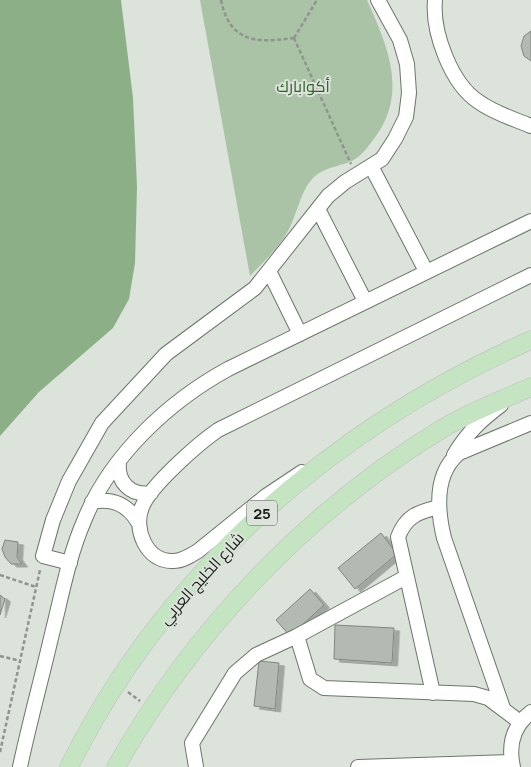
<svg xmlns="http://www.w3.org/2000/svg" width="531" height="767" viewBox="0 0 531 767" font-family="Manrope,Cairo,sans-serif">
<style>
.green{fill:#aac3a7}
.water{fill:#8caf88}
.building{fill:#b3bab2;stroke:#7f877e;filter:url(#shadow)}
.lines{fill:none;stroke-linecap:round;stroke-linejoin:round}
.minor-casing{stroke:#6d756d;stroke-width:16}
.major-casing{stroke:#bfc0bf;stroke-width:19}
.path{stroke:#8f958e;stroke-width:2.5;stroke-dasharray:4 2.5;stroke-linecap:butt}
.minor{stroke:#fff;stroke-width:14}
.major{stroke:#c5e4c1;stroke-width:18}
.labels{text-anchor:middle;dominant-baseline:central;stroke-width:4;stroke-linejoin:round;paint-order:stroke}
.shield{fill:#dbe3da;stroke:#555954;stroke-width:1}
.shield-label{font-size:15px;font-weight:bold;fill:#1b1e1b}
.park-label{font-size:16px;fill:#31612c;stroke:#dbe3da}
.street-label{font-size:16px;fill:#1b1e1b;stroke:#dbe3da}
</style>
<defs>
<filter id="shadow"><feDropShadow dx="5.5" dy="3" stdDeviation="0" flood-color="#0004"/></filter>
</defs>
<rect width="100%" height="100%" fill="#dbe3da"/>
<path class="green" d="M200,0H367C387,45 408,91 376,136C370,144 363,154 355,159C342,167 325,166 313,178C301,190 297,214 289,229C279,248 264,261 250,276Z"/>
<path class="water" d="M0,0H121L133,98L137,187L135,263L129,299L113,328L39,392L0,436Z"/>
<path class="building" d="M531,31V61L524,56L521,46L524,36Z
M381,533L397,554L355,589L338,568Z
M5,540L18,542L17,557L22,564H11L5,557L2,549Z
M310,589L324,605L290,636L276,620Z
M0,595L5,599L0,615Z
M335,625L394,628L392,663L334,659Z
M259,661L279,663L275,709L254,706Z"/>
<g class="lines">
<defs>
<path id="minor" d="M435,0C432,32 451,84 479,102C494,113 514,119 531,126
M371,166L426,271
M318,209L365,301
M269,271L300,334
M454,455C467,433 481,420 501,405
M119,462C117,482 130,496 151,493
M302,472L266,496L198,551C190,556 182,561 173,561C146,562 133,528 142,507C150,486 199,443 218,430L531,275
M92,502C112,498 127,504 138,522
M70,563L43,556L53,520L69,481L102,423L166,354L255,288L328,196L345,182L382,159L395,139L406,117L409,93L407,64L400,40L378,0
M406,577L297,636L310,679L324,688L474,694L488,698L520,722
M433,693L398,537C406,516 418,512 439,507
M503,708L444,538C437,509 435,473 459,453L531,423
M20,767C29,724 41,681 51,638C61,599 68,558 84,521C110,456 168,402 228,369L531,221
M196,767L192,743L235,673L256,655L297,636
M358,767L512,762
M513,767C508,745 513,726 531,712"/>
<path id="major" d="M69,767C165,572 335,427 531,340
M116,767C193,630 310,508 445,427C472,411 502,400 531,387"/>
</defs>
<use href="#minor" class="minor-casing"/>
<use href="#major" class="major-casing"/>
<path class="path" d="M221,0C230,43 256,43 294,38
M294,38L351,164
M294,38L317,0
M0,575L36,587
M0,656L21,661
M128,692L140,701
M0,752L40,570"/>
<use href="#minor" class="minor"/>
<use href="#major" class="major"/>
</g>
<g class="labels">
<rect class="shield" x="247" y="500.5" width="30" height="25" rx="4"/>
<g class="shield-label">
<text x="262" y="513">25</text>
</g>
<g class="park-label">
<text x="303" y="86">أكوابارك</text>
</g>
<g class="street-label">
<text transform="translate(201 578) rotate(-48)">شارع الخليج العربي</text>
</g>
</g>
</svg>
